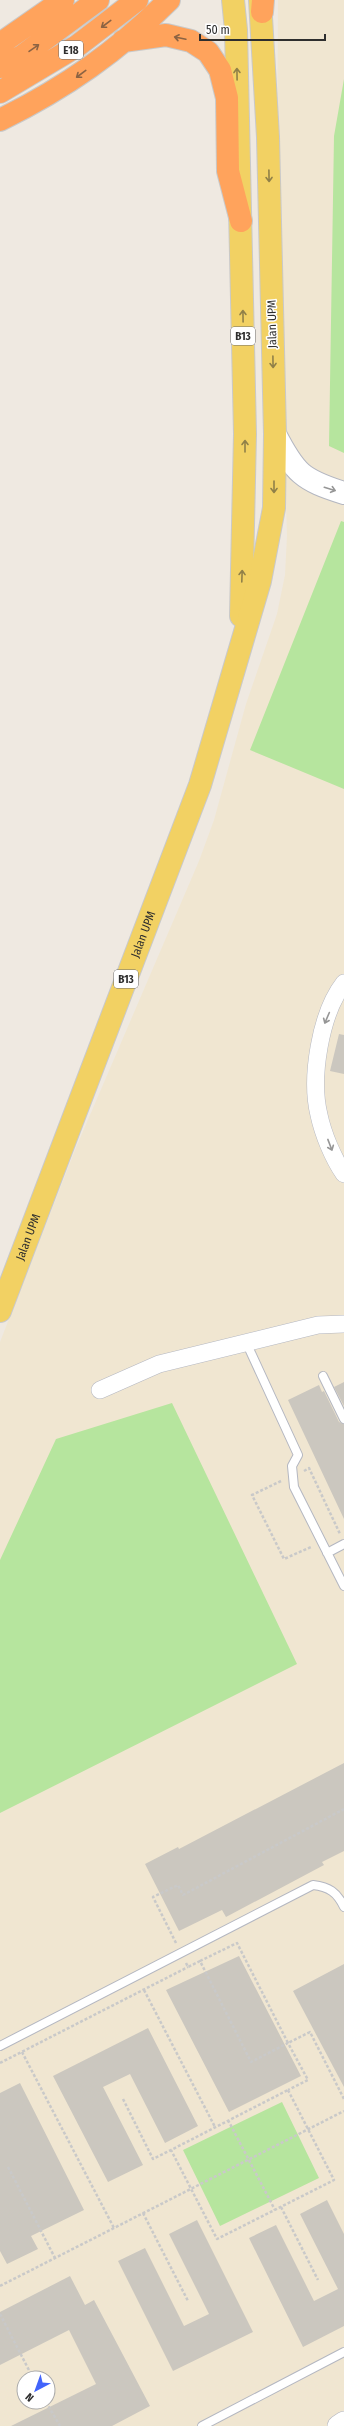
<svg xmlns="http://www.w3.org/2000/svg" width="344" height="2426" viewBox="0 0 344 2426" font-family="'Fira Sans Condensed',sans-serif">
<style>
.education{fill:#f0e6d1;fill-rule:evenodd}
.green{fill:#b6e59e}
.building{fill:#cbc7bf}
.lines{fill:none;stroke-linecap:round;stroke-linejoin:round}
.service-casing{stroke:#b4b7c1;stroke-width:10}
.minor-casing{stroke:#b4b7c1;stroke-width:18}
.tertiary-casing{stroke:#b4b7c1;stroke-width:22}
.secondary-casing{stroke:#b4b7c1;stroke-width:24}
.primary-casing{stroke:#c9c9c9;stroke-width:24}
.motorway-casing{stroke:#c9c9c9;stroke-width:24}
.path{stroke:#c9c9c9;stroke-width:2.5;stroke-dasharray:3 2;stroke-linecap:butt}
.service{stroke:#fff;stroke-width:8}
.minor{stroke:#fff;stroke-width:17}
.tertiary{stroke:#fff;stroke-width:21}
.secondary{stroke:#fff;stroke-width:22}
.primary{stroke:#f2d163;stroke-width:22}
.motorway{stroke:#ffa35c;stroke-width:22}
.oneway{stroke:#8c6343}
.oneway2{stroke:#908048}
.oneway3{stroke:#969696}
.labels{text-anchor:middle;dominant-baseline:central;stroke-width:3;stroke-linejoin:round;paint-order:stroke}
.shield{fill:#fff;stroke:#6d6d6d;stroke-width:1}
.shield-label{font-size:11px;font-weight:bold;fill:#2e2e2e}
.street-label{font-size:12px;fill:#2e2e2e;stroke:#fff}
</style>
<rect width="100%" height="100%" fill="#efe9e1"/>
<path class="education" d="M278,0H344V2426H0V1342L75,1150L199,861L214,820L246,704L277,614L285,575L287,536L277,198ZM24,2378H48V2402H24Z"/>
<path class="green" d="M344,79V453L329,446L334,136Z
M341,521L344,522V789L250,750Z
M172,1403L297,1664L0,1813V1560L56,1439Z
M282,2102L319,2178L220,2226L183,2150Z"/>
<path class="building" d="M339,1034L344,1035V1074L330,1071Z
M344,1382V1406L334,1387Z
M319,1385L322,1392L324,1391L339,1422L344,1424V1519L288,1400Z
M344,1763V1851L322,1862L324,1865L226,1917L222,1910L179,1931L145,1864L178,1847L179,1849Z
M239,1956L301,2076L229,2112L166,1990Z
M344,1964V2087L293,1991Z
M148,2028L198,2126L165,2143L130,2074L103,2087L143,2165L108,2182L53,2076Z
M20,2083L84,2210L31,2236L38,2249L7,2264L0,2251V2093Z
M327,2200L344,2234V2326L303,2347L249,2238L276,2225L314,2301L338,2289L300,2214Z
M197,2220L253,2332L173,2371L118,2261L145,2248L184,2326L209,2314L169,2234Z
M70,2276L85,2305L94,2300L150,2406L112,2426H11L96,2384L69,2330L0,2365V2312Z"/>
<g class="lines">
<defs>
<path id="service" d="M246,1342L298,1455L292,1466L294,1487L344,1586
M323,1376L344,1419
M327,1553L344,1544
M0,2046L313,1885C329,1887 337,1892 344,1907
M202,2426L344,2352"/>
<path id="minor" d="M344,983C320,1014 310,1078 319,1115C323,1134 333,1158 344,1174
M100,1390L159,1364L318,1325L344,1324"/>
<path id="tertiary" d="M338,2426L344,2422"/>
<path id="secondary" d="M275,434C295,473 302,480 344,493"/>
<g id="primary">
<path d="M233,0L236,30L245,434L241,616"/>
<path id="s1" d="M0,1311L200,785L260,581L274,508L275,434L268,137L260,0"/>
</g>
<path id="motorway" d="M262,12L263,0
M123,41L166,35L191,41L208,52L220,70L227,98L228,171L241,221
M0,44L63,0
M0,67L22,56L98,0
M0,92L77,46L137,0
M0,120C65,88 118,51 169,0"/>
</defs>
<use href="#service" class="service-casing"/>
<use href="#minor" class="minor-casing"/>
<use href="#tertiary" class="tertiary-casing"/>
<use href="#secondary" class="secondary-casing"/>
<use href="#primary" class="primary-casing"/>
<use href="#motorway" class="motorway-casing"/>
<path class="path" d="M304,1471L309,1468L340,1534
M281,1481L252,1495L284,1559L311,1547
M176,1943L153,1897L178,1885L183,1895L344,1809
M200,1961L237,1943L288,2043L310,2032L344,2099
M186,1963L188,1967L200,1961L251,2062L288,2043L308,2080L288,2090
M144,1990L215,2127
M22,2052L114,2228
M0,2063L188,1967
M288,2090L334,2180L217,2239L171,2150Z
M123,2099L153,2159L171,2150
M228,2120L275,2210
M8,2167L55,2258
M281,2207L318,2280
M143,2213L188,2301
M0,2286L344,2111
M0,2314L33,2378
M46,2402L60,2426"/>
<use href="#service" class="service"/>
<use href="#minor" class="minor"/>
<use href="#tertiary" class="tertiary"/>
<use href="#secondary" class="secondary"/>
<use href="#primary" class="primary"/>
<use href="#motorway" class="motorway"/>
</g>
<defs><path id="oneway-shaft" d="M-6 0H5M1.5-3L5.5 0L1.5 3" fill="none" stroke-width="1.6" stroke-linecap="round" stroke-linejoin="round"/></defs>
<g class="oneway">
<use href="#oneway-shaft" transform="translate(106 24) rotate(143)"/>
<use href="#oneway-shaft" transform="translate(180 38) rotate(-168)"/>
<use href="#oneway-shaft" transform="translate(34 48) rotate(-35)"/>
<use href="#oneway-shaft" transform="translate(81 74) rotate(143)"/>
</g>
<g class="oneway2">
<use href="#oneway-shaft" transform="translate(237 74) rotate(-91)"/>
<use href="#oneway-shaft" transform="translate(269 176) rotate(89)"/>
<use href="#oneway-shaft" transform="translate(243 316) rotate(-91)"/>
<use href="#oneway-shaft" transform="translate(273 362) rotate(89)"/>
<use href="#oneway-shaft" transform="translate(245 446) rotate(-90)"/>
<use href="#oneway-shaft" transform="translate(274 487) rotate(90)"/>
<use href="#oneway-shaft" transform="translate(242 576) rotate(-88)"/>
</g>
<g class="oneway3">
<use href="#oneway-shaft" transform="translate(330 489) rotate(17)"/>
<use href="#oneway-shaft" transform="translate(327 1018) rotate(113)"/>
<use href="#oneway-shaft" transform="translate(330 1145) rotate(69)"/>
</g>
<g class="labels">
<g class="shield">
<rect x="59" y="41" width="24" height="18" rx="3"/>
<rect x="231" y="327" width="24" height="18" rx="3"/>
<rect x="114" y="970" width="24" height="18" rx="3"/>
</g>
<g class="shield-label">
<text x="71" y="50">E18</text>
<text x="243" y="336">B13</text>
<text x="126" y="979">B13</text>
</g>
<g class="street-label">
<text transform="translate(272 324) rotate(-91)">Jalan UPM</text>
<text stroke="none"><textPath href="#s1" startOffset="403">Jalan UPM</textPath></text>
<text stroke="none"><textPath href="#s1" startOffset="79">Jalan UPM</textPath></text>
</g>
</g>
<g transform="translate(36 2390) rotate(221)"><circle r="19" fill="#ffffff" stroke="#ababab"/>
<path d="M0-3L7 15L0 10L-7 15Z" fill="#4264fb"/>
<text y="-6" font-size="11" font-weight="bold" text-anchor="middle" fill="#2e2e2e">N</text>
</g>
<path d="M200 34v6h125v-6" fill="none" stroke="#2e2e2e" stroke-width="2"/>
<text x="206" y="34" font-size="12" fill="#2e2e2e" stroke="#ffffff" stroke-width="3" paint-order="stroke">50 m</text>
</svg>
